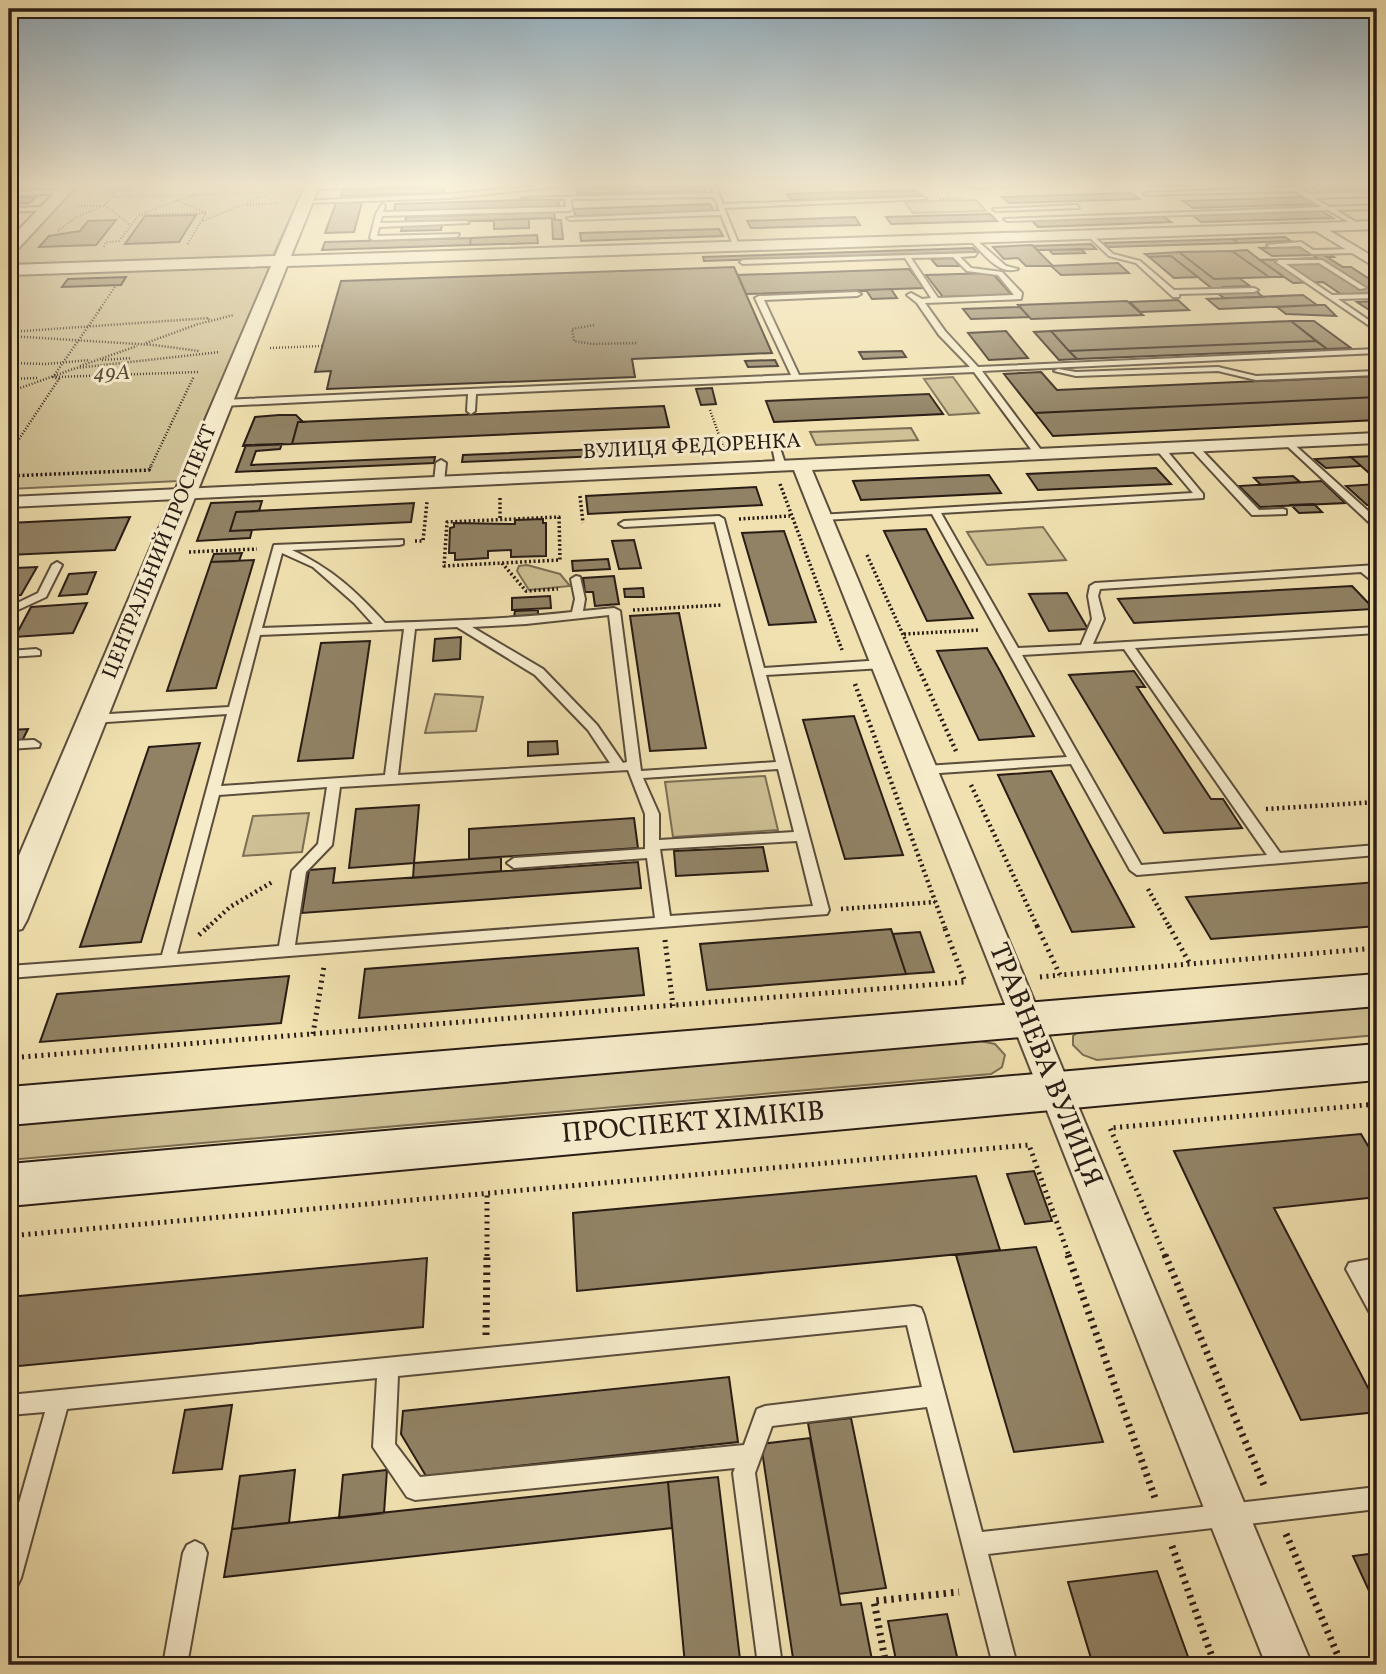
<svg xmlns="http://www.w3.org/2000/svg" width="1386" height="1674" viewBox="0 0 1386 1674" font-family="Vollkorn,serif">
<style>
.green{fill:#cfc095;stroke:#7c6e54;stroke-width:2}
.building{fill:#918265;stroke:#291c14;stroke-width:2}
.lines{fill:none;stroke-linecap:round;stroke-linejoin:round}
.service-casing{stroke:#5b4d3b;stroke-width:4}
.minor-casing{stroke:#5b4d3b;stroke-width:4}
.tertiary-casing{stroke:#5b4d3b;stroke-width:4}
.secondary-casing{stroke:#291c14;stroke-width:4}
.path-far5{stroke:#291c14;stroke-width:2;stroke-dasharray:1 2;stroke-linecap:butt}
.path-far4{stroke:#291c14;stroke-width:2.5;stroke-dasharray:1 2;stroke-linecap:butt}
.path-far3{stroke:#291c14;stroke-width:3.5;stroke-dasharray:2 2.5;stroke-linecap:butt}
.path-far2{stroke:#291c14;stroke-width:4.5;stroke-dasharray:2 3.5;stroke-linecap:butt}
.path-far1{stroke:#291c14;stroke-width:5;stroke-dasharray:2 4.5;stroke-linecap:butt}
.path{stroke:#291c14;stroke-width:7;stroke-dasharray:2.5 5;stroke-linecap:butt}
.service{fill:#f6eccc;fill-rule:evenodd}
.minor{fill:#f6eccc;fill-rule:evenodd}
.tertiary{fill:#f6eccc;fill-rule:evenodd}
.secondary{fill:#f6eccc;fill-rule:evenodd}
.labels{text-anchor:middle;dominant-baseline:central;stroke-width:6;stroke-linejoin:round;paint-order:stroke}
.far-park-label{font-size:21px;font-style:italic;fill:#5b4d3b;stroke:#f6eccc}
.far-street-label{font-size:21px;fill:#291c14;stroke:#f6eccc}
.near-street-label{font-size:28px;fill:#291c14;stroke:#f6eccc}
</style>
<rect width="100%" height="100%" fill="#f1e1b0"/>
<filter id="stains"><feTurbulence type="fractalNoise" baseFrequency=".00286" numOctaves="4"/><feColorMatrix values="0 0 0 0 .2 0 0 0 0 .09 0 0 0 0 .02 0 0 0 .5 -.17"/></filter>
<radialGradient id="worn" r=".72"><stop offset=".6" stop-color="#630" stop-opacity="0"/><stop offset="1" stop-color="#630" stop-opacity=".3"/></radialGradient>
<path class="green" d="M79,184H305L272,258L9,267V260Z
M976,200L986,211L913,213L905,202Z
M271,264L179,481L9,489V273Z
M953,377L979,413L949,415L924,379Z
M911,428L918,440L816,445L810,432Z
M1043,527L1066,560L987,565L967,532Z
M527,565L560,574L570,586L529,590L517,571L519,566Z
M435,694L483,697L476,731L425,733Z
M765,776L778,830L673,837L665,782Z
M309,813L302,852L243,856L253,816Z
M1377,1003V1035L1097,1060L1083,1055L1073,1045V1036L1083,1028Z
M980,1041L995,1044L1005,1055L1002,1067L991,1074L9,1160V1124Z"/>
<path class="building" d="M17,184H43L36,191L9,192Z
M702,184L705,191L577,194L576,188Z
M1147,184H1244L1151,187Z
M1377,184V191L1320,193L1308,186Z
M444,187V193L341,196L344,190Z
M916,190L922,196L791,200L787,194Z
M1131,193L1140,199L1009,203L1002,197Z
M9,197H36L29,203L9,204Z
M1307,197L1319,204L1193,208L1183,201Z
M558,199L559,207L394,212L395,204Z
M362,202L354,232L325,233L336,203Z
M710,204L714,211L575,216L574,209Z
M1320,210L1333,218L1201,222L1191,214Z
M554,212L555,218L405,223L406,217Z
M990,214L997,221L891,224L886,217Z
M196,215L179,242L125,244L145,216Z
M1161,215L1171,222L1038,227L1030,219Z
M855,217L860,225L751,228L747,221Z
M529,219V228L494,229V220Z
M116,220L96,245L39,247L49,236L80,231L88,221Z
M552,220H561L563,239H553Z
M442,224L441,230L401,231L403,225Z
M719,229L723,236L581,241L580,233Z
M537,235L538,243L470,245L471,238Z
M1285,237L1291,241L1238,243L1233,239Z
M471,238L470,245L322,250L325,242Z
M1233,239L1238,243L1108,247L1104,243Z
M1091,244L1096,249L1038,250L1033,246Z
M1032,245L1053,266H1026L1018,258L1004,259L993,247Z
M1300,247L1313,255L1272,256L1260,248Z
M973,248L977,252L704,261L703,257Z
M1081,249L1085,253L1053,254L1049,250Z
M1247,250L1260,260L1284,277H1269L1232,251Z
M1232,251L1269,277L1214,279L1179,252Z
M1179,252L1214,279L1239,278L1250,286L1224,287L1228,290H1214L1171,256L1149,257L1145,254Z
M1329,253L1334,257H1327L1343,267H1351L1377,284V293L1342,295L1323,282L1293,283L1260,260L1317,258L1311,254Z
M1171,256L1198,277L1174,278L1149,257Z
M953,258L960,266H937L931,259Z
M1118,263L1129,273L1061,275L1051,266Z
M734,267L772,353L632,359L635,377L327,389L331,371L315,372L341,281Z
M909,269L924,288L746,294L738,275Z
M992,273L1012,295L943,297L926,275Z
M126,277L121,285L62,287L68,279Z
M891,289L897,298L872,299L866,290Z
M1256,291L1263,297L1224,298L1217,293Z
M1303,295L1317,305L1219,309L1207,299Z
M1178,300L1189,310L1140,312L1130,302Z
M1127,301L1143,315L1031,319L1018,305Z
M1377,301V315L1357,302Z
M1317,305H1325L1336,316L1286,314L1277,307Z
M1020,307L1029,317L971,319L963,309Z
M1291,321L1316,341L1069,351L1051,331Z
M1291,321H1314L1351,348L1327,349Z
M1006,331L1028,358L989,360L968,333Z
M1051,331L1069,351L1077,359L1059,360L1034,332Z
M1316,341L1327,349L1077,359L1069,351Z
M902,351L906,357L863,359L859,352Z
M775,360L778,366L748,367L745,361Z
M1041,372L1057,390L1377,376V397L1035,413L1004,374Z
M712,388L716,404L701,405L696,389Z
M929,394L943,414L774,422L766,401Z
M1377,397V420L1053,436L1035,413Z
M664,406L669,427L292,444L298,422Z
M279,415H296L303,422H298L292,444L243,446L255,417Z
M282,444L280,449L256,451L251,465L435,457L434,463L236,472L246,445Z
M644,447L645,454L462,462L463,455Z
M1377,456V473H1369L1351,457Z
M1351,457L1361,466L1326,468L1315,459Z
M1156,468L1171,484L1038,490L1027,474Z
M989,475L1001,493L861,500L853,481Z
M1293,476L1300,482L1261,485L1254,478Z
M1322,481L1345,503L1260,507L1239,486Z
M1377,484V505H1367L1346,486Z
M756,487L762,505L588,514L586,496Z
M262,501L259,511L236,512L230,531L252,530L250,538L197,541L211,503Z
M414,503L411,522L230,531L236,512Z
M1314,504L1322,512L1299,513L1291,505Z
M130,517L115,550L9,555V523Z
M543,519V523H546V556L511,557V550L488,551V558L455,560V553H449L450,528L454,527V523L515,524V520Z
M926,529L934,545L973,618L927,621L884,531Z
M784,531L816,622L769,625L742,533Z
M634,540L641,568L619,569L612,541Z
M242,553L239,561L211,562L214,554Z
M608,559L610,569L573,571L572,561Z
M254,560L216,688L167,691L211,562Z
M37,567L21,595L9,596V579L16,568Z
M96,572L87,594L59,596L69,574Z
M614,576L619,604L595,606L593,592H585L583,578Z
M1352,586L1374,609L1134,623L1118,599Z
M643,588L644,597H625L624,589Z
M1067,593L1088,629L1049,631L1029,594Z
M550,596L551,608L512,610V598Z
M87,603L73,633L15,637L31,607Z
M538,610V617H514L515,611Z
M679,613L706,748L650,751L630,616Z
M461,637L460,659L433,661L435,639Z
M370,641L353,758L298,761L321,643Z
M987,648L1000,671L1034,736L979,740L937,651Z
M1134,671L1145,687H1137L1211,799H1223L1242,828L1164,833L1069,675Z
M854,716L903,855L845,859L803,720Z
M28,729L22,741L9,742V730Z
M557,741L558,754L528,756V742Z
M200,743L141,942L80,947L149,747Z
M1051,771L1089,843L1134,927L1072,932L998,775Z
M419,805L414,863L349,868L356,809Z
M634,818L638,848L469,859V829Z
M763,847L768,871L676,876L674,851Z
M501,857V871L413,878L414,863Z
M638,862L641,888L302,913L309,870L335,868L333,883Z
M1377,882V926L1211,939L1186,897Z
M891,929L906,974L707,990L700,944Z
M920,932L934,972L906,974L893,934Z
M638,948L644,995L359,1018L365,969Z
M289,976L281,1023L40,1042L57,994Z
M1361,1134L1377,1161V1197L1274,1208L1377,1405V1412L1301,1420L1174,1151Z
M1034,1171L1052,1221L1025,1224L1007,1174Z
M976,1176L1000,1250L577,1291L573,1213Z
M1036,1247L1103,1442L1014,1452L956,1255Z
M427,1258L423,1327L9,1367V1297Z
M729,1377L738,1442L426,1476L401,1434L403,1411Z
M232,1405L222,1469L173,1473L185,1410Z
M851,1418L886,1588L839,1594L808,1423Z
M810,1438L841,1605L861,1603L873,1665H794L761,1444Z
M295,1470L289,1523L232,1529L240,1476Z
M387,1470L384,1513L339,1518L343,1475Z
M718,1477L740,1659L685,1665L668,1482Z
M668,1482L672,1528L224,1577L232,1529Z
M1377,1553V1608L1353,1556Z
M1157,1571L1191,1665H1093L1068,1582Z
M947,1614L959,1665H897L888,1621Z"/>
<g class="lines">
<defs>
<path id="service" d="M357,184H433L312,189L309,187Z
M559,184H582L450,198L306,203L303,201L450,194Z
M709,184H715L723,204L923,197L926,199L724,208L740,247L737,249L734,247L721,215L570,220L567,218L720,211L714,197L571,199L572,209L569,211L382,216L380,223L466,221L469,223L379,227L377,236L459,234L457,237L373,240L370,238L376,214L382,204L385,206L383,212L566,207L565,199L522,198L713,193Z
M978,184H1044L974,188L971,186Z
M1295,187L1309,194L1377,192V196L1314,198L1330,207L1377,205V209L1336,210L1361,225L1359,228L1328,210L1007,221L1004,219L1322,207L1294,191L1147,195L1144,193Z
M63,190L65,193L9,196V192Z
M1077,205L1079,208L996,211L993,209Z
M47,207L49,210L9,212V208Z
M1090,233L1113,254L1140,261L1174,290L1254,288L1258,290L1254,292L1179,294V297H1173L1136,263L1109,256L1088,236Z
M970,238H974L1006,266L1018,269C999,276 983,253 970,240Z
M1301,242L1313,250L1355,249L1358,251L1355,253L1312,254L1300,246L1270,247L1267,245Z
M977,253L975,256L960,257L971,268L1002,272L1022,293L1021,299L925,303L945,331L978,367L1377,349V353L982,371L1044,454L1039,457L1036,456L974,372L476,394L475,411L471,414L467,411L468,394L222,406L218,403L222,400L791,375L755,298L759,296L857,292L861,294L857,296L764,300L799,375L970,367L939,335L917,303L907,295L911,293L922,299L931,298L905,258L743,264L740,262L743,260ZM953,257L967,271L998,275L1014,295L938,298L911,258Z
M1322,260L1366,288L1360,289L1319,263L1286,264L1332,295L1377,294V298L1338,299L1377,326V331L1276,262L1279,260Z
M1218,367L1256,376L1377,371V375L1256,380L1218,371L1076,376L1054,371L1058,369L1076,372Z
M1288,439L1377,519V527L1373,526L1285,444L1283,442Z
M1160,445L1163,446L1203,494V498L941,513L1018,648L1081,645L1092,619L1088,596L1090,586L1095,583L1377,565V571H1373L1377,576V585L1361,572L1100,589L1098,596L1104,619L1093,644L1377,627V633L1135,648L1280,853L1377,845V855L1137,875L1130,870L1071,764L925,774L918,770L925,766L1067,757L932,514L823,520L819,519V515L1193,493L1155,448ZM1124,649L1267,855L1141,865L1022,655Z
M1191,445H1197L1259,510L1283,509L1286,510V514L1252,515L1191,449Z
M772,446L780,448L786,466L784,468L776,466Z
M441,460L446,463L444,482L439,485L434,482L436,463Z
M719,516L724,519L764,668L883,660L889,664L883,668L766,675L829,910L827,914L9,978V966L162,955L227,714L92,723L86,719L92,715L229,707L274,545L403,540V544L399,545L292,550C331,568 356,591 385,623C446,621 509,619 572,612L575,599L571,579L576,576L580,577L585,599L583,611L614,608L620,611L641,771L776,762L715,522L624,527L619,524L624,521ZM282,553L313,567L354,603L373,624L262,628ZM609,615L627,762L623,763L597,725L543,669L472,627L526,624ZM457,627L535,675L588,730L610,763L398,775L415,629ZM404,629L385,775L221,786L260,635ZM778,769L794,832L659,840V814L643,778ZM628,770L645,814V849L514,858L507,863L514,868L647,858L655,918L295,945L306,872L332,845L340,787ZM327,787L318,844L292,871L279,946L177,954L219,795ZM797,841L813,906L670,916L660,849Z
M57,562L62,565L46,597L9,614V607L38,593L52,565Z
M36,649L40,651V655L9,657V651Z
M34,740L40,744L39,747L9,749V741Z
M1377,1258V1276H1370L1377,1288V1316L1370,1313L1346,1269L1349,1263Z
M914,1306L921,1308L924,1315L982,1532L1377,1487V1509L988,1554L1017,1665H993L927,1407L772,1426L755,1473L782,1665H758L733,1473L735,1468L415,1500L407,1497L373,1447L377,1378L67,1409L21,1578L17,1586L9,1590V1538L45,1412L9,1415V1395ZM907,1325L922,1387L765,1406L757,1409L744,1445L420,1477L395,1444L398,1376Z
M195,1541L203,1545L207,1553L187,1665H163L183,1553L187,1545Z"/>
<path id="minor" d="M1312,225H1320L1377,259V268L1312,229Z
M1377,433V443L812,470L1312,1665H1266L794,470L9,507V497Z"/>
<path id="tertiary" d="M63,184H78L15,252L9,254V240Z
M306,184H320L291,256L1377,221V229L287,266L27,920L22,929L9,932V879L271,266L9,275V265L275,256Z"/>
<path id="secondary" d="M1377,974V1006L9,1125V1087Z
M1377,1044V1080L9,1206V1164Z"/>
</defs>
<use href="#service" class="service-casing"/>
<use href="#minor" class="minor-casing"/>
<use href="#tertiary" class="tertiary-casing"/>
<use href="#secondary" class="secondary-casing"/>
<path class="path-far5" d="M128,184L116,192L176,184
M195,184L229,191
M258,184L273,191
M88,193L116,192L105,205L131,226
M113,197L287,192
M940,199L963,198
M177,200L206,213
M247,205L280,203
M78,206H101
M139,215L206,213L187,245
M203,221L269,194
M58,231L75,218L105,205
M104,247L106,242L119,241L139,215L196,194
M99,310L115,287"/>
<path class="path-far4" d="M594,325L572,329L574,341L592,344L638,343
M9,332L209,318L208,321
M9,336L154,345L199,351
M146,343L198,324L234,315
M270,348L322,346
M102,360L132,358
M9,363L46,364L90,360
M80,366L137,346
M56,377L198,372
M9,379L37,378
M9,392L76,368L220,352
M710,410L724,449
M9,454L59,379L53,377L101,308
M150,468L194,376"/>
<path class="path-far3" d="M9,476L149,470L151,466
M780,484L842,650
M580,496L583,523
M500,498V520
M559,517L560,560L444,566L447,522Z
M739,519L790,516
M415,541H423L427,502
M189,552L257,549
M867,555L919,670
M502,563L526,591L558,589
M633,610L722,605
M904,634L980,630"/>
<path class="path-far2" d="M919,669L956,751
M855,684L945,928
M971,785L1038,928
M1266,809L1377,802
M1148,889L1170,928
M841,909L935,902
M207,928L230,907L274,881"/>
<path class="path-far1" d="M1037,926L1060,975L1377,948
M1169,926L1190,964
M199,935L209,926
M665,940L673,1006
M1040,977L1060,975
M9,1006L14,993
M313,1034L324,966
M9,1058L965,982L944,926
M9,1236L1029,1145L1069,1256
M487,1256V1193
M1165,1256L1110,1128L1377,1104"/>
<path class="path" d="M1068,1255L1155,1498
M1165,1255L1264,1485
M486,1335L487,1255
M1286,1534L1342,1665
M1172,1546L1215,1665
M886,1665L874,1601L959,1592"/>
<use href="#service" class="service"/>
<use href="#minor" class="minor"/>
<use href="#tertiary" class="tertiary"/>
<use href="#secondary" class="secondary"/>
</g>
<linearGradient id="sky" x2="0" y2="1"><stop stop-color="#90abbc"/><stop offset="0.44" stop-color="#f9f2db"/><stop offset="1" stop-color="#f9f2db" stop-opacity="0"/></linearGradient>
<rect width="1386" height="419" fill="url(#sky)"/>
<g class="labels">
<g class="far-park-label">
<text x="112" y="373">49А</text>
</g>
<g class="far-street-label">
<text transform="translate(692 447) rotate(-3)">ВУЛИЦЯ ФЕДОРЕНКА</text>
<text transform="translate(160 552) rotate(-68)">ЦЕНТРАЛЬНИЙ ПРОСПЕКТ</text>
</g>
<g class="near-street-label">
<text transform="translate(1045 1065) rotate(68)">ТРАВНЕВА ВУЛИЦЯ</text>
<text transform="translate(693 1123) rotate(-5)">ПРОСПЕКТ ХІМІКІВ</text>
</g>
</g>
<rect width="1386" height="1674" fill="none" stroke="#f1e1b0" stroke-width="35"/>
<rect x="10" y="10" width="1365" height="1653" fill="none" stroke="#291c14" stroke-width="3.5"/>
<rect x="18" y="18" width="1351" height="1639" fill="none" stroke="#291c14" stroke-width="2"/>
<rect width="100%" height="100%" filter="url(#stains)"/>
<rect width="100%" height="100%" fill="url(#worn)"/>
</svg>
